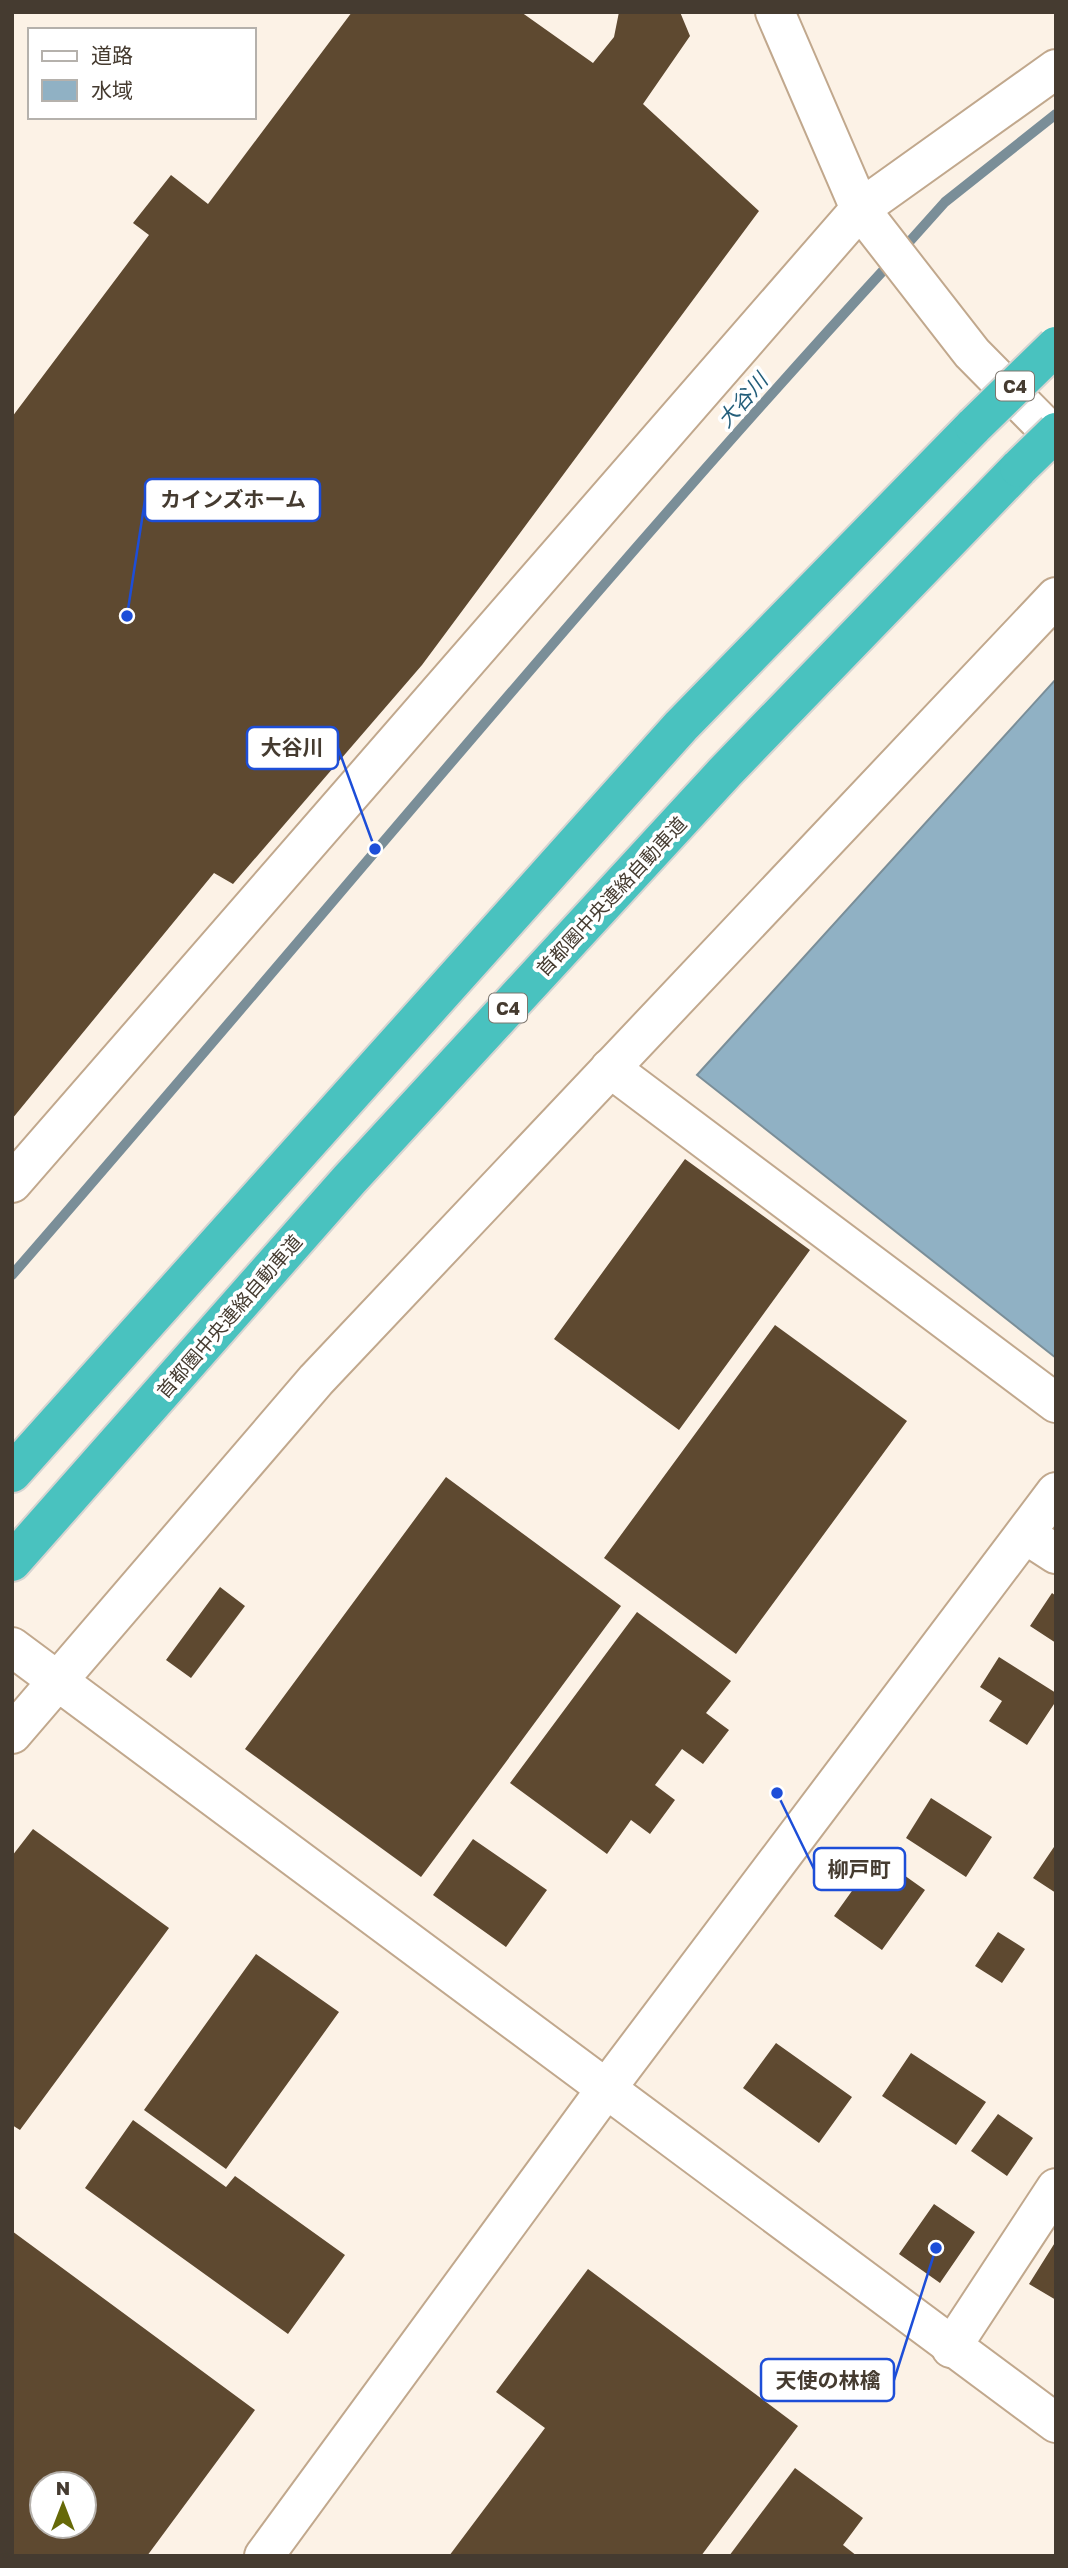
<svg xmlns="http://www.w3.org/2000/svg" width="1068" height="2568" viewBox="0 0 1068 2568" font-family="'Golos Text','Noto Sans JP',sans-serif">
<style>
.water{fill:#90b1c4;stroke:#7a8e98;stroke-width:2}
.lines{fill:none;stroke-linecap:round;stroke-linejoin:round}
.stream{stroke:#7a8e98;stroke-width:10}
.building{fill:#5e4930;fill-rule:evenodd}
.minor-casing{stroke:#c1a88d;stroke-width:42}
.tertiary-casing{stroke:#c1a88d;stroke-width:42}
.motorway-casing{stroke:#d6d4d1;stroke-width:42}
.minor{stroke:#fff;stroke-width:38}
.tertiary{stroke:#fff;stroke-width:38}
.motorway{stroke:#49c2bf;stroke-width:38}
.motorway-bridge-casing{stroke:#d6d4d1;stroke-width:42;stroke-linecap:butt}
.motorway-bridge{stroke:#49c2bf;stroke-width:38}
.labels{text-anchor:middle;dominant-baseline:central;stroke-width:7;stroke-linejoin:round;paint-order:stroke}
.shield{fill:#fff;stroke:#7d766e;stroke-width:2}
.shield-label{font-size:18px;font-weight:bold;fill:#453b30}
.street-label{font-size:19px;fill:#453b30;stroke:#fff}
.water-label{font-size:21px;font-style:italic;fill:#235e7a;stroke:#fff}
.leader{fill:none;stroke:#1d4ed8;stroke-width:2.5}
.callout-dot{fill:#1d4ed8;stroke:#fff;stroke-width:2.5}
.callout{fill:#fff;stroke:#1d4ed8;stroke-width:2.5}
.callout-label{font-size:21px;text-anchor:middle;font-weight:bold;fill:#453b30}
</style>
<rect width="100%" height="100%" fill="#fcf2e6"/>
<path class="water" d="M1056,679V1358L697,1075Z"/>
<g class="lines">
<path class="stream" d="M902,250L945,202L1056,114
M12,1275C306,938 589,591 891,262"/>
</g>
<path class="building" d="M352,12H521L593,63L614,37L619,12H680L690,36L643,104L759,211L422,665L233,884L214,873L12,1119V417L149,235L133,223L171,175L208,204Z
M685,1159L810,1250L679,1430L554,1339Z
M775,1325L907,1421L736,1654L604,1558Z
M446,1477L621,1606L421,1877L245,1749Z
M220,1587L245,1606L191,1678L166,1660Z
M1052,1593L1056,1596V1643L1030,1626Z
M637,1612L731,1681L706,1713L729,1730L703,1764L682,1749L655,1785L675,1800L650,1834L631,1820L607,1854L510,1783Z
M999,1657L1056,1693V1701L1027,1745L989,1721L1002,1701L980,1687Z
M931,1798L992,1837L966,1877L906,1838Z
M33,1829L169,1928L20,2130L12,2125V1856Z
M473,1839L547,1890L506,1947L433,1895Z
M1056,1844V1893L1033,1878Z
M877,1856L925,1890L882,1950L834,1916Z
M998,1932L1025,1949L1002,1983L975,1966Z
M256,1954L339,2012L226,2169L144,2110Z
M776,2043L852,2097L819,2143L743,2088Z
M911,2053L986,2102L956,2145L882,2096Z
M998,2114L1033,2138L1007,2176L971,2151Z
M133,2120L226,2187L235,2176L345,2255L288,2334L85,2188Z
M934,2204L975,2232L940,2283L899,2254Z
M12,2231L255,2410L147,2556H12ZM42,2484H84V2526H42Z
M1056,2241V2300L1029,2284Z
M588,2269L798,2426L701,2556H449L545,2428L496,2392Z
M795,2468L863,2518L843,2545L857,2556H729Z"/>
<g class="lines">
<defs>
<path id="minor" d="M860,209L1056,69
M610,1068L1056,1403
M1025,1534L1056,1554
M951,2348L1056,2188
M264,2556L606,2089L1056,1492"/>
<path id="tertiary" d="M775,12L860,209L972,353L1056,438
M12,1183L860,209
M12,1647L1056,2423
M12,1734L316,1380L1056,597"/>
<path id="motorway" d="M12,1473L681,726L974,426
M12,1562L349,1180L725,772L1019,468"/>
</defs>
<use href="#minor" class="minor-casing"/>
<use href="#tertiary" class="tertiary-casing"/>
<use href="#motorway" class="motorway-casing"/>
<use href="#minor" class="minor"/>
<use href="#tertiary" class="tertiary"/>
<use href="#motorway" class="motorway"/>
<defs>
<path id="motorway-bridge" d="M974,426L1056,346
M1019,468L1056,432"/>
</defs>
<use href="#motorway-bridge" class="motorway-bridge-casing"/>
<use href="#motorway-bridge" class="motorway-bridge"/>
</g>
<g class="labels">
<g class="shield">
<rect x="996" y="371.5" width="38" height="29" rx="5"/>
<rect x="489" y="993.5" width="38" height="29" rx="5"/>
</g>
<g class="shield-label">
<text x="1015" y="386">C4</text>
<text x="508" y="1008">C4</text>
</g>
<g class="street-label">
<text transform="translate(611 896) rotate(-47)">首都圏中央連絡自動車道</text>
<text transform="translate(229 1316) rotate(-49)">首都圏中央連絡自動車道</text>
</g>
<g class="water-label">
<text transform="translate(742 400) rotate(-49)">大谷川</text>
</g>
</g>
<path class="leader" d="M127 616L145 500M375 849L338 748M777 1793L814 1869M936 2248L894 2380"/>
<g class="callout-dot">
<circle cx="127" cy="616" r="7"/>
<circle cx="375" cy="849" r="7"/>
<circle cx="777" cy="1793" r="7"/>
<circle cx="936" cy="2248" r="7"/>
</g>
<g class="callout">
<rect x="145" y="479" width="175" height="42" rx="7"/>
<rect x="247" y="727" width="91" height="42" rx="7"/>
<rect x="814" y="1848" width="91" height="42" rx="7"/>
<rect x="761" y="2359" width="133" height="42" rx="7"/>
</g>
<g class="callout-label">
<text x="233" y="507">カインズホーム</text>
<text x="292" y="755">大谷川</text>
<text x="859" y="1877">柳戸町</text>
<text x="828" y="2388">天使の林檎</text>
</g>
<rect width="1068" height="2568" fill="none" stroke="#453b30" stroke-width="28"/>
<rect x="28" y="28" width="228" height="91" fill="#ffffff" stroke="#b5b1ac" stroke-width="2"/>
<rect x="42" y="51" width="35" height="10" fill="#ffffff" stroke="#b5b1ac" stroke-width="2"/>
<text x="91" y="63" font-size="21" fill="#453b30">道路</text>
<rect x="42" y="80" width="35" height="21" fill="#90b1c4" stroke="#b5b1ac" stroke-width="2"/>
<text x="91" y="98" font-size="21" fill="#453b30">水域</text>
<g transform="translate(63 2505)"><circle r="33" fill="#ffffff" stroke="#b5b1ac" stroke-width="2"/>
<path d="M0-5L12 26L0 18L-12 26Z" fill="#666908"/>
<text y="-10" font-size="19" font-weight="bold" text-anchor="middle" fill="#453b30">N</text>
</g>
</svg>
